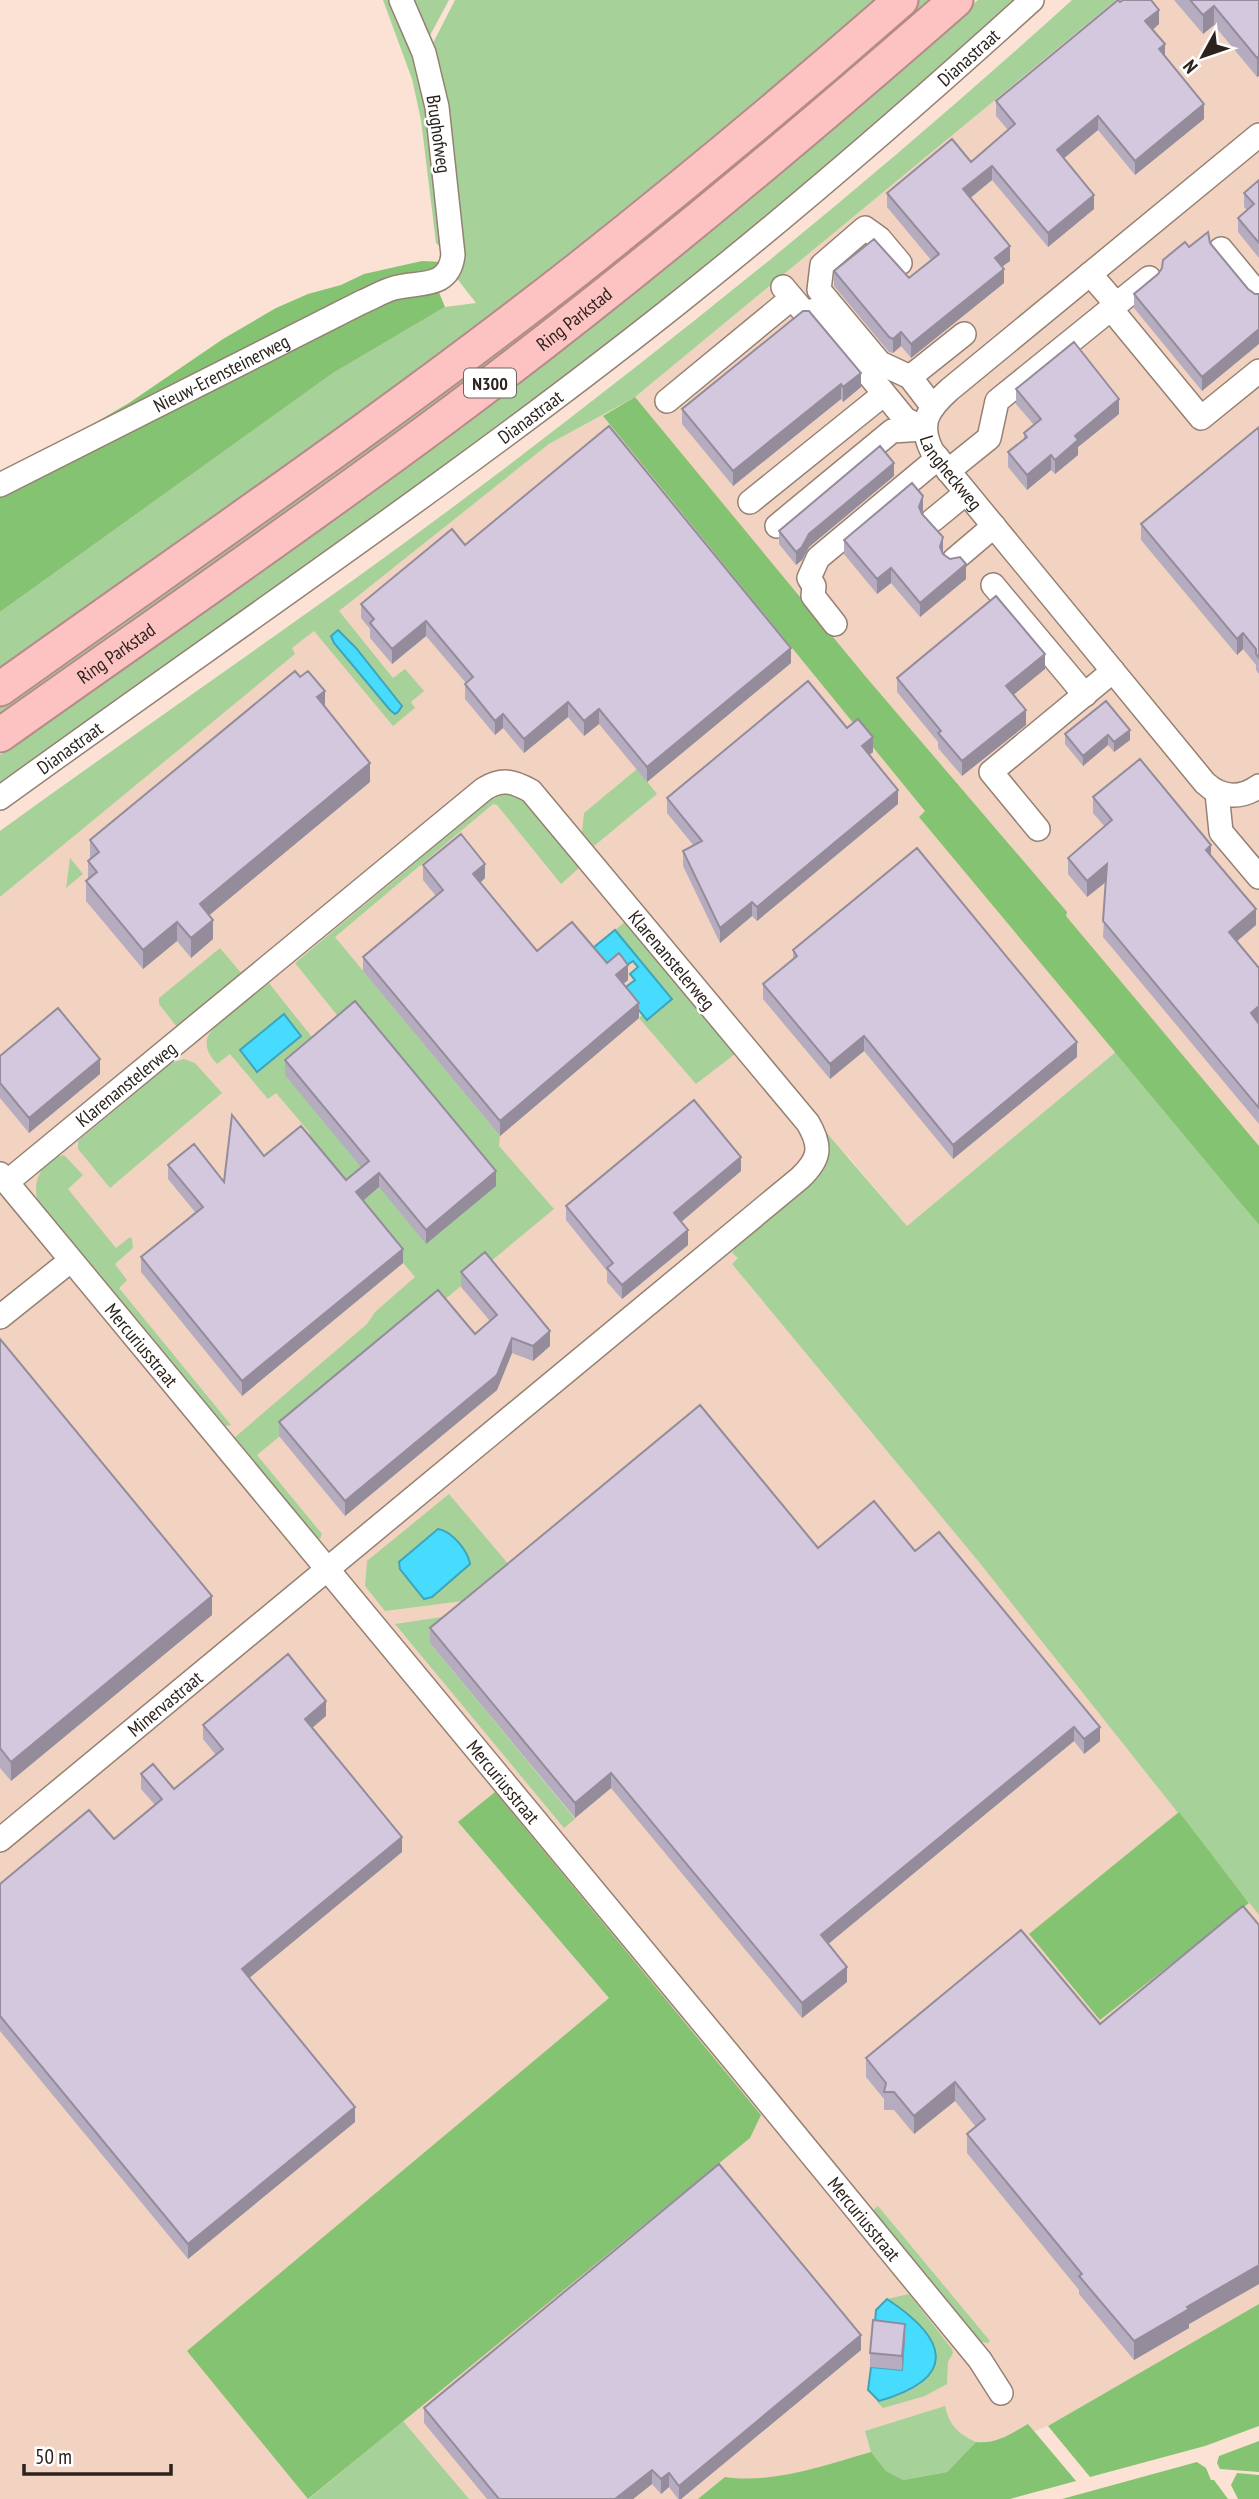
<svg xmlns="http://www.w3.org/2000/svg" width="1259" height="2499" viewBox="0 0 1259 2499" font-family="'PT Sans Narrow',sans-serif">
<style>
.built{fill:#f2d3c1}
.green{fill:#a6d299;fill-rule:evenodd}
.forest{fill:#84c371}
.water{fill:#47dbfd;stroke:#3fa4ba;stroke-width:2}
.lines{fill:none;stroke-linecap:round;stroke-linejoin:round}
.minor-casing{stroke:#968073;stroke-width:26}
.highway-casing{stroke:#b48b89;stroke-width:37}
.minor{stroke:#fff;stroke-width:23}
.highway{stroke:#fdc3c3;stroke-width:33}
.wall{fill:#b5acbf}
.shaded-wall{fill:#948c9b}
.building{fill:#d3c8de;stroke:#948c9b;stroke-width:2}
.labels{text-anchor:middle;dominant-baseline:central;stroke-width:5;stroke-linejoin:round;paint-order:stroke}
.shield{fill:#fff;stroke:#6b6561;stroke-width:2}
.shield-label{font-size:18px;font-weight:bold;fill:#2c231d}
.street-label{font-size:19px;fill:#2c231d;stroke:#fff}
</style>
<rect width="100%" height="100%" fill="#fbe2d4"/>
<path class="built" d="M1116,0H1259V1146L1154,1021L907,1226L848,1156L827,1139V1158L818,1178L735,1248L739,1258L732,1264L1259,1898V2304L1058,2422L858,2499H0V897L294,654L291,648L549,444L635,397Z"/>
<path class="green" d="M383,0H394L422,70L445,252L436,243L421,120L412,79Z
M409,0H449L427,41Z
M455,0H881L635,209L451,348L0,672V612L333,373L445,307L476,303L458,280L430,49Z
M915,0H941L475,383L0,723V703Z
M978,0H1020C906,98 793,200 674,293C455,464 226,623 0,785V755L98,685L877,88Z
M1072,0H1116L635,397L549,444L339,611L393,678L405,669L424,691L411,702L415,708L393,726L314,631L292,648L295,654L0,897V831C164,712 332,599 493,477C693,326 887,168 1072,0ZM332,639L356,648L401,706L390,710Z
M637,769L657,794L594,846L582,832L584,813Z
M505,794L520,798L527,803L579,866L578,869L561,884L497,805L493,804L335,937L500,1136L499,1146L554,1209L257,1455L322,1534L320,1539L314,1536L234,1438L367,1324L375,1312L415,1277L356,1207L379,1187L345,1025L295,963L490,800Z
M70,858L83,874L66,888Z
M626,921L735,1054L696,1084L639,1018L643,1014L647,1019L672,999L615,930Z
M220,948L242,974L177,1027L159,1004V998Z
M269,983L319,1046L369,1176L346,1195L301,1141L310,1133L276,1093L268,1099L230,1054L217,1064C211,1057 205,1049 207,1039C211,1023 255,994 269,983Z
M1117,1051L1259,1225V1915L979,1562L732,1264L738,1258L732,1253L735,1248L818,1178L827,1158L825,1131L907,1226Z
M184,1059L195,1063L222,1093L110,1188L78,1149V1141L171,1063Z
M64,1155L83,1175L68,1189L116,1248L130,1237L132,1239L133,1248L115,1264L127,1280L119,1288L231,1425L224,1426L39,1203C30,1184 42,1159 64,1155Z
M449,1494L515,1572L471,1609L463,1601L385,1611L365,1586L367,1561ZM439,1529L470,1559V1564L430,1599L422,1596L400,1569L401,1559Z
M449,1616L460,1618L430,1643L575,1819L564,1828L395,1624Z
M878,2206L990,2341L988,2343L979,2341L872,2211Z
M909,2294L952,2349L953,2353L948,2362L947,2384L925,2396L883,2408L877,2402C902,2395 928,2388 936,2360L901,2308L887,2299Z
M945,2406C949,2425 959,2435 976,2442L947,2472L903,2480L886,2471L871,2452L865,2431Z
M403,2421L469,2499H309Z"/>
<path class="forest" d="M422,261L443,262L439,268L0,478L129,403L223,339L276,308L308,294L341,285L364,274Z
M438,290L445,307L333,373L0,612V493L397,293Z
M635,397L866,677L1067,912L1066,916L1259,1146V1225L919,817L925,811L603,416Z
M495,1792L761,2115L750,2138L308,2499L187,2351L609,1998L458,1822Z
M1179,1812L1249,1903L1100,2020L1029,1934Z
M1259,2304V2426L1205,2446L1090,2477L1048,2426Z
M1028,2424L1076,2481L1010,2499H698L725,2477C774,2484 825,2465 871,2452L886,2471L903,2480L947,2472L976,2442C998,2444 1010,2434 1028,2424Z
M1259,2441V2472L1220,2469L1217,2463L1219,2456Z
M1197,2462L1206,2468L1211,2480H1214L1228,2499H1062Z
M1237,2473L1259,2475V2499H1238L1231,2485Z"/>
<path class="water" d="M338,630L356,648L402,706L398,712L395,714L390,710L334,643L331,636Z
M615,930L672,999L647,1020L622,990L635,980L630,974L638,967L633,961L624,967L610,969L593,948Z
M284,1014L301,1036L257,1072L240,1050Z
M438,1529C452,1531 468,1551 470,1564L432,1597L424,1599L400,1569L399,1562Z
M887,2299C949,2340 958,2378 879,2401L868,2390L871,2367L902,2370L904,2338L874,2335L876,2310Z"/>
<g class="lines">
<defs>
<g id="minor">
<path id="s1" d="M1259,135L949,390C928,409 918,423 932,451L1205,783C1221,798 1241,799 1259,786"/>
<path d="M1221,249L1259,295"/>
<path d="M900,263L879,238L865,228L822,265L819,290L880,363L910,377L933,407"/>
<path d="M1090,274L1117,305"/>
<path d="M783,287L804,312L816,310L905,419L924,429"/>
<path d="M1111,309L1201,418L1259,371"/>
<path d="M910,377L964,334"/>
<path d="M667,401L792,298"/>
<path d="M948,471L989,438L997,401L1149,278"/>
<path id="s2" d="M0,485L362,302C372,298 383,291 394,288C418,281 449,290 453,255L437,107L424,53L401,0"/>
<path d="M750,502L884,394"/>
<path d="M933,520L966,493"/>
<path d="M777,526L892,431L924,429"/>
<path d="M954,560L994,526"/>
<path d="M993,585L1085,695"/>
<path d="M835,624L813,596L814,586L809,578L818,558L938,458"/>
<path d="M1217,793L1221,832L1259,877"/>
<path id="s3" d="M0,798C223,636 452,482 668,311C793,212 914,107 1032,0"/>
<path d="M1038,829L991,772L1113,671"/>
<path id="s4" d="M0,1174L733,2059L980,2360L1001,2393"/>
<path d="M0,1317L70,1261"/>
<path id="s5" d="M0,1840L800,1178C820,1159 822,1147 808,1123L531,791C513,781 502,778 484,789L7,1182"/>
</g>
<g id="highway">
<path d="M0,689C193,551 390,417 577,270C687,183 795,93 901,0"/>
<path id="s6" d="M0,735C145,632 292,531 435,425C615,292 787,148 956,0"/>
</g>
</defs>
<use href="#minor" class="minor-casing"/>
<use href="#highway" class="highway-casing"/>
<use href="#minor" class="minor"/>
<use href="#highway" class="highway"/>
</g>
<path class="wall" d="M1174,0H1259V76L1257,77L1214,25L1203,34Z
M1120,2L1159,24L1153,30L1165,56L1204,119L1135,175L1098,130L1064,158L1094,209L1048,247L992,180L970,198L1010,261L1002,266L1004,283L911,358L901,346L893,353L889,352L834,286V271L909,278L931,260L887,207V193L971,162L1008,130L996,116V101Z
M1259,180V258L1238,232V218L1247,210L1244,207V193Z
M1208,232L1202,391L1134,308V294Z
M803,311L861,387L843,402L841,399L733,486L682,424V409Z
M1016,389L1119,414L1078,447V455L1055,474L1051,470L1027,490L1008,467V452L1024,439V433L1034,425L1016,404Z
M1259,427V674L1256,670V665L1243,649L1237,655L1141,540V524Z
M894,476L809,547L802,560L796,565L779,544V531Z
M923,511L922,514L943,537V554L966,579L920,617L891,583L877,594L844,554V540Z
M465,545L791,663L647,782L599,724L584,736L568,717L524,753L503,728L495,735L465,699V684L466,683L426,636L392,664L370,638V629L361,618V604Z
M1045,669L1013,695L1026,725L962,776L938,748V742L897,692V678Z
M1106,701L1130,740L1114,752L1108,745L1083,766L1065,744V734Z
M325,707L370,782L209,915L213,939L191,958L177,941L143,969L86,901V881L88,880V861L90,859V840Z
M847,728L873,752L869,755L898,804L757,921L752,916L720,943L683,866V851L694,846L667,813V798Z
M1093,797L1211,856L1256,925L1237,941L1259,1024V1124L1103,937L1106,882L1087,897L1068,874V858L1105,827L1093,813Z
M423,865L485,878L480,883L537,951L607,963L628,980L623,984L639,1018L500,1136L363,971V957L436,896L423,880Z
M793,950L1077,1057L953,1159L864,1051L830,1079L763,999V984L793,960Z
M0,1056L100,1074L29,1133L0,1098Z
M285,1060L496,1186L426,1244L379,1187L363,1200L403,1263L242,1396L141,1272V1257L195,1212L168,1179V1165L224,1182L264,1156L346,1180L361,1167L285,1075Z
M741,1171L681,1222L688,1245L622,1299L607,1282V1271L566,1220V1206Z
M461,1272L550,1346L533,1361L512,1353L497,1390L345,1516L279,1436V1422L475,1334L490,1321L461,1287Z
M0,1339L212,1615L11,1781L0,1768Z
M818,1548L915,1551L1100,1741L1084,1754L1074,1741L828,1944L847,1982L802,2018L611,1788L575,1818L430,1643V1628Z
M326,1716L312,1728L402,1852L249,1978L355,2122L188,2259L0,2031V1884L114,1839L155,1805L141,1789V1774L174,1789L216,1755L203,1739V1725Z
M1259,1925V2284L1189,2324V2328L1134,2360L1079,2294V2290L967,2153V2134L976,2127L955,2101L914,2134L894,2110H884V2099L866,2077V2058L1100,2024Z
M905,2338L902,2370L870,2367V2353Z
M861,2350L681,2499H678L669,2487L661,2494L652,2484L633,2499H487L424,2423V2408Z"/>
<path class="shaded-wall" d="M1214,6V25L1203,34V15Z
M1159,10V24L1145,36V21Z
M1165,44V59L1159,49Z
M1259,56V76L1257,77V58Z
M1204,104V119L1135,175V161Z
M1098,116V130L1057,164V150Z
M992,166V180L963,204V189Z
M1094,195V209L1048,247V233Z
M1010,246V261L995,272V258Z
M1004,269V283L911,358V344Z
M1259,329V344L1202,391V377Z
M901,332V346L893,353V339Z
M861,373V387L843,402V387Z
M841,384V399L733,486V471Z
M1119,399V414L1078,447V455L1055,474V460L1075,436Z
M1051,455V470L1027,490V475Z
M894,463V476L809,547L802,560L796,565V552L809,534Z
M923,496V511L919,522V507Z
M943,537V552L940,562V547Z
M966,564V579L920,617V603Z
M891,568V583L877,594V579Z
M426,621V636L392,664V649Z
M1243,633V649L1237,655V639Z
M791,648V663L647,782V767Z
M1045,654V669L1006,701V686Z
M325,691V710L317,697Z
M568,702V717L524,753V739Z
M599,709V724L584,736V721Z
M1026,710V725L962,776V761Z
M503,714V728L495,735V721Z
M1130,730V740L1114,752V742Z
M1108,735V745L1083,766V756Z
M873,737V752L862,761V746Z
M370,763V782L200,923V904Z
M898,790V804L757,921V907Z
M1211,845V861L1206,850Z
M485,864V878L473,889V874Z
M1107,864V881L1087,897V881Z
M752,902V916L720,943V928Z
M1256,909V925L1229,948V932Z
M213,920V939L191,958V938Z
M177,922V941L143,969V950Z
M628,965V980L616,990V975Z
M639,1003V1018L500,1136V1121Z
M1259,1006V1022L1251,1029V1013Z
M864,1036V1051L830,1079V1064Z
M1077,1042V1057L953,1159V1145Z
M100,1059V1074L29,1133V1118Z
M741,1157V1171L674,1228V1213Z
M496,1171V1186L426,1244V1230Z
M379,1173V1187L356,1207V1192Z
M688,1230V1245L622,1299V1285Z
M403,1249V1263L242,1396V1381Z
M550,1331V1346L533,1361V1346Z
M512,1338V1353L497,1390L345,1516V1501Z
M212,1596V1615L11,1781V1762Z
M326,1701V1716L305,1734V1719Z
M1074,1727V1741L821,1950V1935Z
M1100,1727V1741L1084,1754V1739Z
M611,1773V1788L575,1818V1803Z
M402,1837V1852L242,1984V1969Z
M847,1967V1982L802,2018V2003Z
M955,2082V2101L914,2134V2116Z
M355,2107V2122L188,2259V2244Z
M1259,2265V2284L1189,2324V2328L1134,2360V2341L1187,2307Z
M905,2324V2338L902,2370V2356Z
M861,2335V2350L681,2499H679V2486Z
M652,2470V2484L633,2499H615Z
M669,2473V2487L661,2494V2479Z"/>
<path class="building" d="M1118,0L1120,2L1123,0H1151L1159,10L1145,21L1165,44L1159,49L1204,104L1135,161L1098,116L1057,150L1094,195L1048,233L992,166L963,189L1010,246L995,258L1004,269L911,344L901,332L893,339L889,337L834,271L874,239L909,278L939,254L887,193L952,139L971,162L1015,124L996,101Z
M1190,0H1259V56L1257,58L1214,6L1203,15Z
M1259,180V243L1238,218L1254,204L1244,193Z
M1208,232L1210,243L1248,289L1255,294H1259V329L1202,377L1134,294L1158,274L1162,268L1163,260L1185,242L1189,247Z
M803,311H809L861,373L843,387L841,384L733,471L682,409Z
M1074,342L1119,399L1075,436L1078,440L1055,460L1051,455L1027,475L1008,452L1027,437L1024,433L1041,419L1016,389Z
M609,426L791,648L647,767L599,709L584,721L568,702L524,739L503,714L495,721L465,684L473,677L426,621L392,649L370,623L374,619L361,604L452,529L465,545Z
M1259,427V658L1256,654V649L1243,633L1237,639L1141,524Z
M880,446L894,463L809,534L802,547L796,552L779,531Z
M912,483L923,496L919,507L922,514L943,537L940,547L943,554L950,559L960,557L966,564L920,603L891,568L877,579L844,540Z
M996,596L1045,654L1006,686L1026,710L962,761L938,733L941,731L897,678Z
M295,671L300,677L308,671L325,691L317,697L370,763L200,904L213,920L191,938L177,922L143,950L86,881L97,872L88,861L99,852L90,840Z
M808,681L847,728L858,719L873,737L862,746L898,790L757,907L752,902L720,928L683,851L702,841L667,798Z
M1106,701L1130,730L1114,742L1108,735L1083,756L1065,734Z
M1140,759L1211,845L1206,850L1256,909L1229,932L1259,968V1006L1251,1013L1259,1024V1108L1103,921L1107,864L1087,881L1068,858L1112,820L1093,797Z
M461,834L485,864L473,874L537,951L572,922L607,963L619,953L628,965L616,975L639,1003L500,1121L363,957L443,890L423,865Z
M917,848L1077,1042L953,1145L864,1036L830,1064L763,984L797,956L793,950Z
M355,1001L496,1171L426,1230L379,1173L356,1192L403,1249L242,1381L141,1257L203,1207L168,1165L194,1144L224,1182L232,1115L264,1156L301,1126L346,1180L369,1161L285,1060Z
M58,1008L100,1059L29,1118L0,1083V1056Z
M694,1100L741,1157L674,1213L688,1230L622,1285L607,1268L613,1263L566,1206Z
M485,1252L550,1331L533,1346L512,1338L497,1375L345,1501L279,1422L438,1290L475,1334L497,1315L461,1272Z
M0,1339L212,1596L11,1762L0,1748Z
M700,1405L818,1548L874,1501L915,1551L939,1532L1100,1727L1084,1739L1074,1727L821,1935L847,1967L802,2003L611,1773L575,1803L430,1628Z
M288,1654L326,1701L305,1719L402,1837L242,1969L355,2107L188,2244L0,2016V1884L89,1810L114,1839L162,1799L141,1774L153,1764L174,1789L223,1749L203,1725Z
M1243,1906L1259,1925V2265L1187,2307L1189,2309L1134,2341L1079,2276L1082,2274L967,2134L985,2119L955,2082L914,2116L894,2092H884L886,2083L866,2058L1021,1930L1100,2024Z
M719,2164L861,2335L679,2486L669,2473L661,2479L652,2470L615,2499H499L424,2408Z
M873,2320L905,2324L902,2356L870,2353Z"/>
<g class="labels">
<rect class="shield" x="464" y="368.5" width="52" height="29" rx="5"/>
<g class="shield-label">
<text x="490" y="383">N300</text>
</g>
<g class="street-label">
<text stroke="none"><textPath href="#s3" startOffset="1220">Dianastraat</textPath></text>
<text transform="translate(439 134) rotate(82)">Brughofweg</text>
<text stroke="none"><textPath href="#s6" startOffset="709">Ring Parkstad</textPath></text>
<text stroke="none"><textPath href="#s2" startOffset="248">Nieuw-Erensteinerweg</textPath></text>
<text stroke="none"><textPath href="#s3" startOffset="653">Dianastraat</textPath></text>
<text stroke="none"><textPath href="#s1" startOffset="500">Langheckweg</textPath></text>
<text stroke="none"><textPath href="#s6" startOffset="142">Ring Parkstad</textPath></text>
<text stroke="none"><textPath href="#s3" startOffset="86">Dianastraat</textPath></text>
<text transform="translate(672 960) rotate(50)">Klarenanstelerweg</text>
<text transform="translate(126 1084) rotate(-39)">Klarenanstelerweg</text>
<text stroke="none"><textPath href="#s4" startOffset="222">Mercuriusstraat</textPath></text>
<text stroke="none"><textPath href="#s5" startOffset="214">Minervastraat</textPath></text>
<text stroke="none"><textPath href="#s4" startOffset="789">Mercuriusstraat</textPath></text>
<text stroke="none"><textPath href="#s4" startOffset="1356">Mercuriusstraat</textPath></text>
</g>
</g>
<g transform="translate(1203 56) rotate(230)" stroke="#ffffff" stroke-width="5" paint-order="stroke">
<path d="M0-5L12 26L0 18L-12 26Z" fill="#2c231d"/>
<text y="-10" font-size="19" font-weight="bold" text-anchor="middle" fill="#2c231d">N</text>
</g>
<path d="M24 2464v10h147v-10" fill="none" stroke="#2c231d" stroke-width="3.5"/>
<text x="35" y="2464" font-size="21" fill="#2c231d" stroke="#ffffff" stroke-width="5" paint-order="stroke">50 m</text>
</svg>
